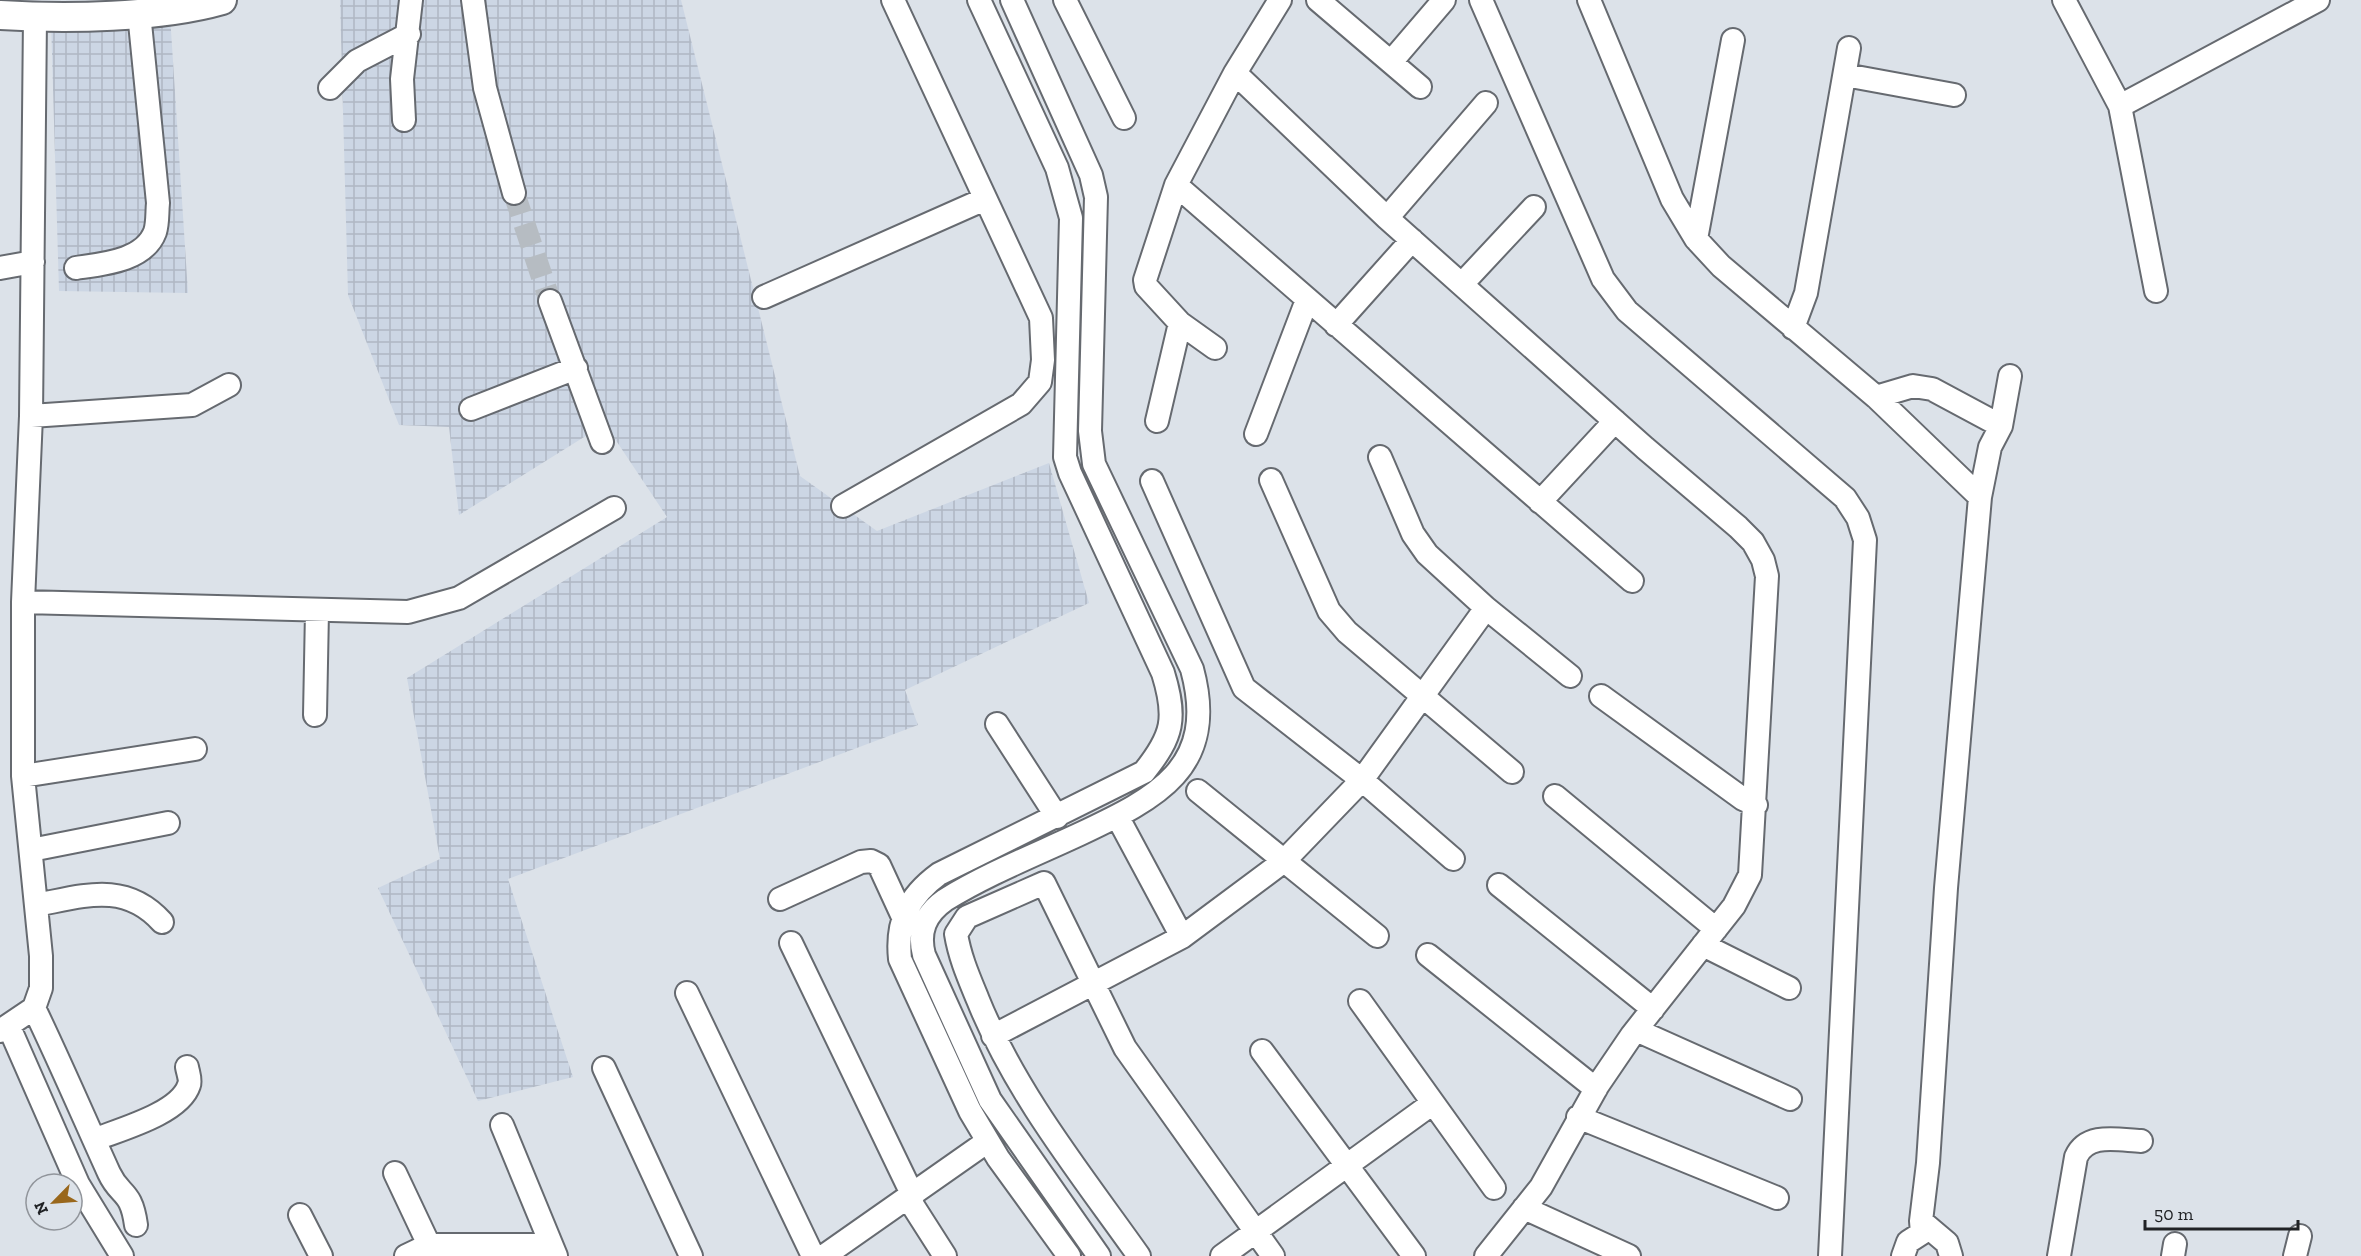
<svg xmlns="http://www.w3.org/2000/svg" width="2361" height="1256" viewBox="0 0 2361 1256" font-family="'Zilla Slab',serif">
<style>
.industrial{fill:url(#industrial-grid)}
.lines{fill:none;stroke-linecap:round;stroke-linejoin:round}
.minor-tunnel{stroke:#b6bcc2;stroke-width:22;stroke-dasharray:22 11;stroke-linecap:butt}
.minor-casing{stroke:#666a70;stroke-width:26}
.major-casing{stroke:#666a70;stroke-width:32}
.minor{stroke:#fff;stroke-width:22}
.major{stroke:#fff;stroke-width:28}
</style>
<defs>
<pattern id="industrial-grid" width="8" height="8" patternUnits="userSpaceOnUse" patternTransform="scale(1.5)"><rect width="8" height="8" fill="#ccd6e4"/><path d="M0 4h8M4 0v8" fill="none" stroke="#afb7c3"/></pattern>
</defs>
<rect width="100%" height="100%" fill="#dce2e9"/>
<path class="industrial" d="M340,0H681L800,476L877,531L1049,463L1089,603L905,690L918,725L508,879L573,1077L478,1101L378,888L440,859L407,678L667,517L605,424L459,515L449,427L399,425L348,295Z
M170,15L188,293L59,291L51,20Z"/>
<g class="lines">
<path class="minor-tunnel" d="M514,193L550,301"/>
<defs>
<path id="minor" d="M473,0L485,88L514,193
M979,0L1057,168L1071,218L1065,457L1070,473L1163,673C1177,718 1173,736 1144,772L939,874C909,896 896,921 900,959L970,1111L998,1158L1069,1256
M1012,0L1091,175L1096,197L1090,431L1094,464L1192,669C1219,768 1156,798 1080,834C1035,855 987,874 945,900C925,914 918,932 924,955L990,1100L1099,1256
M1065,0L1124,118
M1280,0L1235,73L1387,218L1645,448L1738,527L1753,542L1763,560L1767,576L1750,875L1734,906L1632,1035L1598,1085L1541,1187L1486,1256
M1318,0L1420,87
M1481,0L1603,279L1627,311L1845,498L1858,518L1865,540L1830,1256
M1589,0L1672,199L1696,239L1721,266L1876,397L1980,497L1946,888L1928,1163L1921,1221
M2064,0L2120,106L2318,0
M1391,62L1444,0
M1845,75L1954,95
M330,88L357,61L409,34
M2120,106L2156,291
M404,120L402,79L411,0
M1176,185L1632,581
M1387,218L1486,103
M1696,239L1733,40
M0,268L33,262
M76,268C103,264 144,261 155,232C158,223 157,212 158,203L139,13
M1462,284L1534,207
M764,297L985,199
M550,301L602,442
M1336,325L1412,240
M1793,328L1806,293L1849,48
M1215,348L1180,323L1146,286L1145,280L1176,185L1235,73
M1876,397L1913,386L1932,389L2001,426
M471,409L576,368
M31,416L192,405L229,385
M1157,421L1180,323
M1256,434L1307,300
M1380,457L1413,534L1427,554L1486,608L1570,676
M1271,480L1329,611L1347,632L1512,772
M1152,481L1244,688L1362,780L1453,859
M1980,497L1990,447L2001,426L2010,376
M1540,502L1615,421
M843,506L1021,404L1040,382L1043,360L1041,318L893,0
M23,602L408,612L459,598L614,508
M1601,696L1743,799L1756,805
M315,715L317,611
M997,724L1057,817
M23,776L195,749
M1198,791L1377,936
M1555,796L1716,929
M1117,816L1182,937
M31,850L168,823
M1499,885L1653,1009
M780,899L861,862L871,861L879,865L903,917
M36,905C84,896 125,881 162,922
M791,943L913,1196
M1703,945L1789,988
M1428,955L1596,1089
M687,993L813,1256
M1360,1001L1494,1188
M34,1008C60,1062 84,1118 109,1173C120,1197 131,1189 136,1225
M9,1027L78,1184L122,1256
M1636,1030L1790,1099
M0,1031L34,1008L41,988V956L23,776V602L31,416L35,17
M993,1036L1182,937L1284,861L1362,780L1486,608
M1262,1051L1414,1256
M604,1068L691,1256
M1578,1117L1777,1198
M502,1125L556,1256
M96,1139C122,1129 180,1113 189,1085C191,1080 188,1073 187,1067
M395,1173L429,1245H551
M908,1198L945,1256
M1524,1208L1629,1256
M300,1215L321,1256
M406,1256L429,1245
M824,1256L988,1141
M1139,1256C1081,1174 1016,1094 978,1000C969,978 960,958 956,934L967,917L1044,883L1125,1048L1273,1256
M1222,1256L1433,1103
M1903,1256L1908,1242L1922,1233L1921,1221L1947,1243L1951,1256
M2059,1256L2076,1157C2087,1132 2118,1140 2141,1141
M2173,1256L2175,1244
M2295,1256L2300,1236"/>
<path id="major" d="M0,15C66,19 159,18 222,0"/>
</defs>
<use href="#minor" class="minor-casing"/>
<use href="#major" class="major-casing"/>
<use href="#minor" class="minor"/>
<use href="#major" class="major"/>
</g>
<g transform="translate(54 1202) rotate(245)"><circle r="28" fill="#dce2e9" stroke="#91959b" stroke-width="1.5"/>
<path d="M0-4.5L10 22L0 15L-10 22Z" fill="#99671b"/>
<text y="-9" font-size="16" font-weight="bold" text-anchor="middle" fill="#202225">N</text>
</g>
<path d="M2145 1220v9h153v-9" fill="none" stroke="#202225" stroke-width="3"/>
<text x="2154" y="1220" font-size="18" fill="#202225" stroke="#dce2e9" stroke-width="4.5" paint-order="stroke">50 m</text>
</svg>
